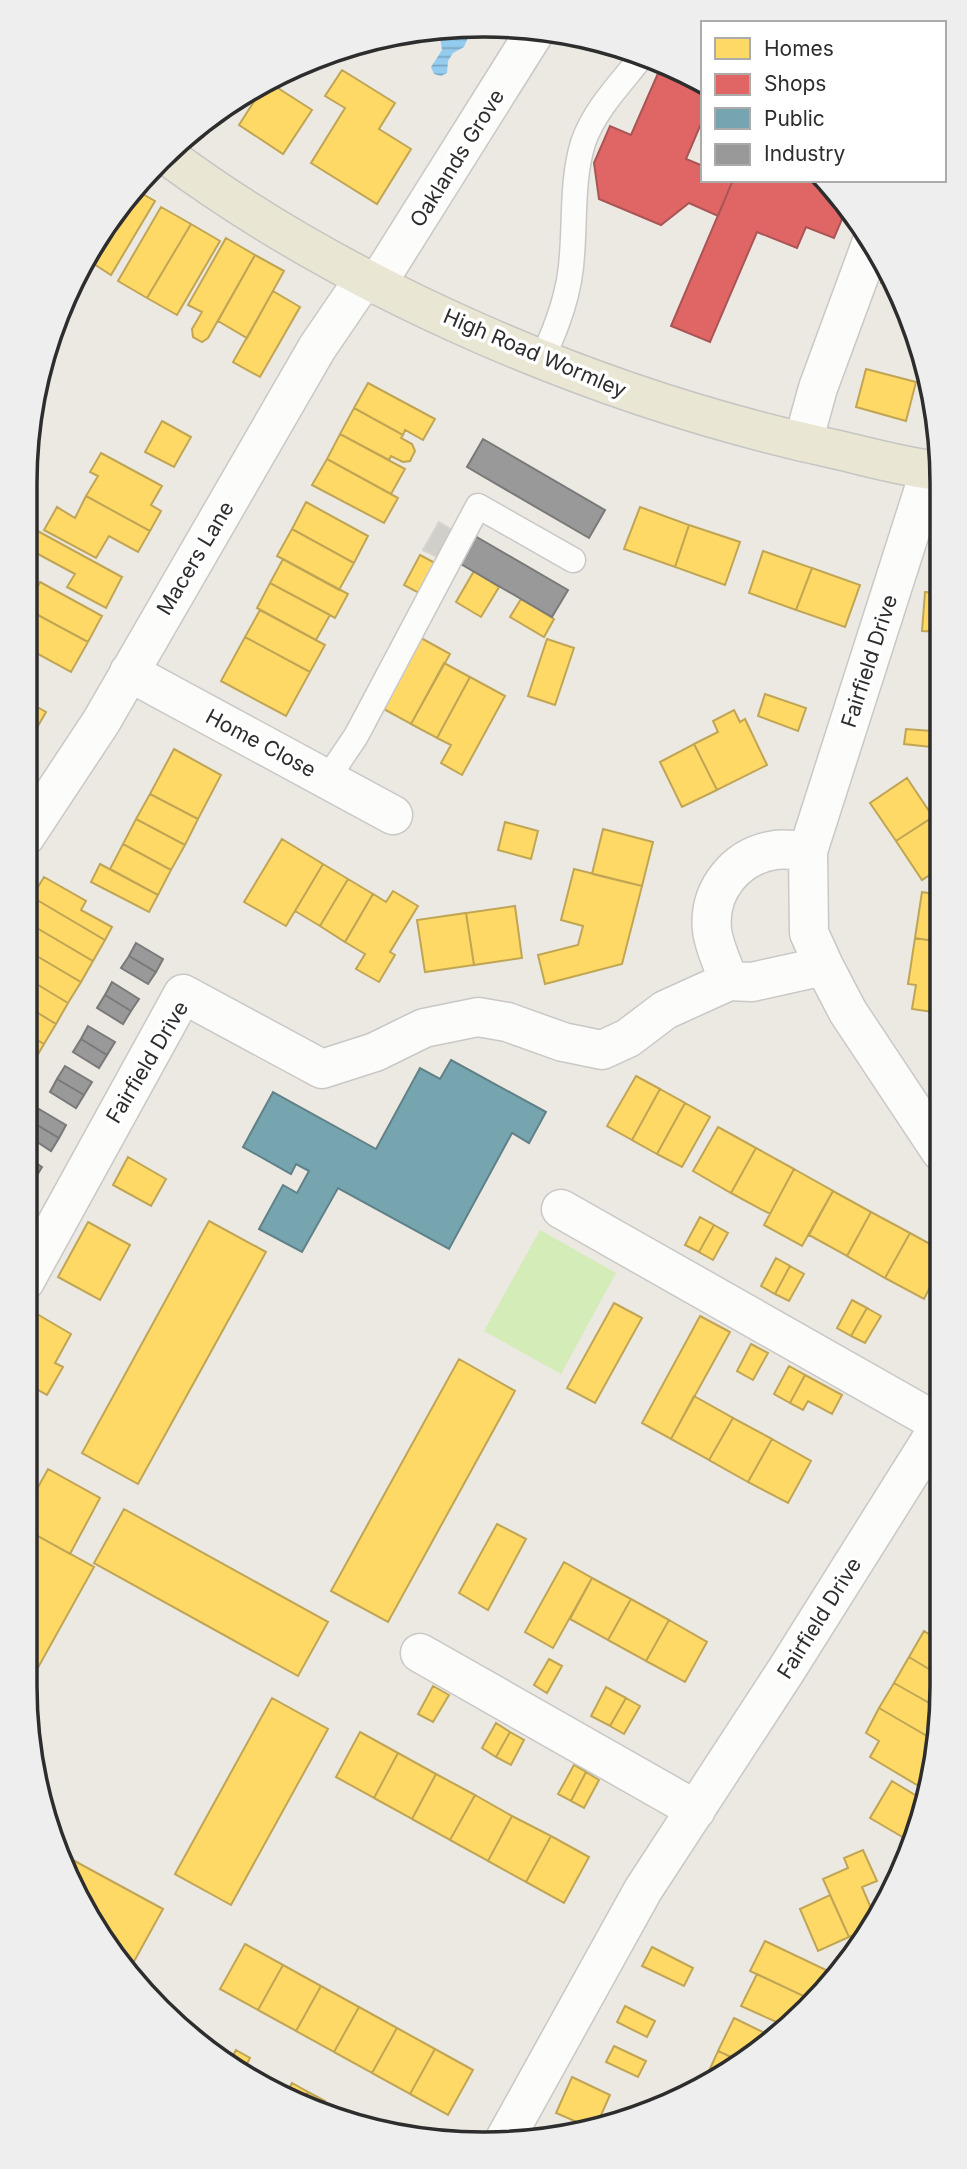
<svg xmlns="http://www.w3.org/2000/svg" width="967" height="2169" viewBox="0 0 967 2169" font-family="Inter,sans-serif">
<style>
.pitch{fill:#d3ecb8}
.water{fill:url(#water-rules)}
.homes{fill:#ffd966;stroke:#c0a555;stroke-width:2}
.shops{fill:#e06666;stroke:#a55;stroke-width:2}
.public{fill:#76a5af;stroke:#608188;stroke-width:2}
.industry{fill:#999;stroke:#797979;stroke-width:2}
.building{fill:#d1cfc9;stroke:#d7d4ce;stroke-width:2}
.lines{fill:none;stroke-linecap:round;stroke-linejoin:round}
.lane-casing{stroke:#c9c8c7;stroke-width:27}
.street-casing{stroke:#c9c8c7;stroke-width:41}
.primary-casing{stroke:#c6c5c3;stroke-width:41}
.lane{stroke:#fcfcfb;stroke-width:24}
.street{stroke:#fcfcfb;stroke-width:38}
.primary{stroke:#e9e6d4;stroke-width:38}
.labels{text-anchor:middle;dominant-baseline:central;stroke-width:7;stroke-linejoin:round;paint-order:stroke}
.street-label{font-size:21px;fill:#2d2d2d;stroke:#fff}
.rim{fill:none;stroke:#2d2d2d;stroke-width:3.5}
</style>
<defs>
<pattern id="water-rules" width="6" height="5" patternUnits="userSpaceOnUse" patternTransform="scale(1.75)"><rect width="6" height="5" fill="#94ccef"/><path d="M0 2.5h6" fill="none" stroke="#79a6c2"/></pattern>
</defs>
<rect width="100%" height="100%" fill="#ece9e2"/>
<path class="pitch" d="M540,1230L616,1273L561,1374L484,1331Z"/>
<path class="water" d="M473,26L464,47L453,53L448,61L447,73L441,76L434,74L431,67L442,50L440,38L443,28Z"/>
<path class="homes" d="M342,70L395,103L379,129L411,149L377,204L311,163L345,108L325,96Z
M267,81L312,110L283,154L239,125Z
M134,189L155,201L111,275L94,264L113,232L104,226Z
M161,207L191,224L147,298L118,281Z
M191,224L220,241L177,315L147,298Z
M226,238L255,255L208,338L202,342L193,337L192,329L202,312L188,305Z
M255,255L284,271L247,338L218,321Z
M886,270L896,288L881,283Z
M273,291L300,307L260,377L233,362Z
M866,369L916,382L906,421L856,407Z
M368,383L435,419L423,440L405,430L403,435L354,408Z
M354,408L403,435L401,438L412,444L415,451L410,461L403,462L391,456L389,460L340,434Z
M162,421L191,437L174,467L145,452Z
M340,434L405,469L391,494L327,459Z
M101,453L162,486L151,505L161,511L150,531L86,496L98,476L90,472Z
M327,459L398,498L384,523L312,485Z
M86,496L150,531L138,552L109,536L96,558L44,530L57,507L75,518Z
M306,502L368,536L354,563L292,529Z
M640,507L689,525L675,567L624,549Z
M689,525L740,542L725,585L675,567Z
M34,529L122,577L106,608L67,587L75,574L25,547Z
M292,529L354,563L339,590L277,556Z
M763,551L812,568L796,610L749,593Z
M420,555L435,563L419,593L404,585Z
M283,559L348,594L335,618L270,583Z
M812,568L860,585L845,627L796,610Z
M474,571L499,587L481,617L456,602Z
M25,582L37,588L40,582L102,616L88,642L25,608Z
M270,583L330,615L316,640L257,608Z
M925,592L939,593V632L922,631Z
M521,599L554,619L544,637L510,617Z
M25,608L88,642L71,672L25,647L28,627L25,625Z
M260,610L325,645L310,672L245,637Z
M245,637L310,672L286,716L221,681Z
M421,638L450,654L411,724L382,708Z
M547,639L574,648L555,705L528,696Z
M444,663L470,677L437,738L411,724Z
M470,677L505,696L462,775L441,763L451,745L437,738Z
M765,694L806,708L798,731L758,716Z
M25,700L46,712L28,743L25,741Z
M734,710L740,722L745,719L767,765L717,790L694,744L718,732L713,721Z
M934,716H939L940,748L904,744L906,729L932,731Z
M694,744L717,790L682,807L660,762Z
M174,749L221,775L198,819L150,794Z
M907,778L933,817L896,841L870,803Z
M150,794L198,819L185,845L136,819Z
M933,817L940,828V868L922,880L896,841Z
M136,819L185,845L171,870L123,844Z
M505,822L538,831L531,859L498,850Z
M603,829L653,842L642,886L592,874Z
M282,839L323,864L286,926L244,902Z
M123,844L171,870L158,895L110,869Z
M100,864L158,895L149,912L91,882Z
M323,864L348,879L320,926L295,911Z
M574,869L642,886L622,964L545,984L538,955L578,945L583,926L561,920Z
M44,877L86,901L81,910L112,927L105,940L32,897Z
M348,879L373,894L345,942L320,926Z
M393,891L418,906L390,952L395,955L379,982L356,969L365,954L345,942L373,894L386,902Z
M922,892L940,895V942L915,938Z
M32,897L105,940L93,961L25,921V911Z
M515,906L522,958L474,965L466,913Z
M466,913L474,965L425,972L417,920Z
M25,921L93,961L81,982L25,949Z
M915,938L940,942V1013L912,1009L916,985L908,984Z
M25,949L81,982L68,1003L25,977Z
M25,977L68,1003L56,1024L25,1005Z
M25,1005L56,1024L44,1044L25,1033Z
M25,1033L44,1044L31,1066L25,1062Z
M636,1076L660,1089L632,1140L607,1126Z
M660,1089L685,1103L657,1154L632,1140Z
M685,1103L710,1117L682,1167L657,1154Z
M718,1127L756,1148L731,1193L693,1171Z
M756,1148L794,1169L770,1214L731,1193Z
M128,1157L166,1179L151,1206L113,1185Z
M794,1169L833,1191L802,1246L764,1225Z
M833,1191L871,1212L847,1256L809,1235Z
M871,1212L910,1233L885,1278L847,1256Z
M700,1217L714,1225L699,1252L685,1245Z
M209,1221L266,1252L138,1484L82,1453Z
M88,1222L130,1245L100,1300L58,1277Z
M714,1225L728,1233L713,1260L699,1252Z
M910,1233L941,1250V1266L924,1299L885,1278Z
M776,1258L790,1266L775,1294L761,1286Z
M790,1266L804,1274L789,1301L775,1294Z
M852,1300L867,1308L851,1336L837,1328Z
M614,1303L642,1318L595,1403L567,1388Z
M867,1308L881,1316L865,1343L851,1336Z
M37,1314L71,1334L55,1363L63,1367L47,1395L25,1383V1336Z
M700,1316L730,1332L671,1439L642,1423Z
M751,1344L768,1353L753,1380L737,1371Z
M459,1359L515,1391L388,1622L331,1591Z
M789,1366L805,1375L790,1403L774,1394Z
M805,1375L842,1395L832,1414L808,1401L803,1410L790,1403Z
M694,1396L733,1418L709,1460L671,1439Z
M733,1418L772,1439L748,1482L709,1460Z
M772,1439L811,1461L788,1503L748,1482Z
M48,1469L100,1498L70,1554L29,1531L37,1515L26,1509Z
M124,1509L328,1622L298,1676L94,1563Z
M497,1524L526,1539L488,1610L459,1593Z
M38,1536L94,1567L25,1691V1560Z
M564,1562L592,1578L553,1648L525,1632Z
M592,1578L631,1599L608,1640L570,1619Z
M631,1599L669,1620L646,1661L608,1640Z
M942,1616V1642L931,1635Z
M669,1620L707,1642L685,1682L646,1661Z
M924,1631L942,1642V1677L909,1657Z
M909,1657L942,1677L938,1708L894,1683Z
M549,1659L562,1666L547,1693L534,1685Z
M894,1683L938,1708L932,1739L879,1708Z
M433,1686L449,1695L433,1722L418,1714Z
M606,1687L626,1698L610,1726L591,1716Z
M272,1698L328,1729L231,1905L175,1874Z
M626,1698L640,1706L624,1734L610,1726Z
M879,1708L932,1739L922,1788L870,1757L879,1741L866,1733Z
M496,1723L510,1732L496,1757L482,1748Z
M360,1732L398,1753L374,1798L336,1777Z
M510,1732L524,1740L511,1765L496,1757Z
M398,1753L436,1774L412,1819L374,1798Z
M574,1765L586,1772L571,1801L558,1794Z
M586,1772L599,1780L584,1808L571,1801Z
M436,1774L475,1795L450,1840L412,1819Z
M892,1781L920,1798L911,1842L870,1818Z
M475,1795L512,1816L488,1861L450,1840Z
M512,1816L551,1836L526,1882L488,1861Z
M551,1836L589,1857L564,1903L526,1882Z
M863,1850L877,1881L862,1887L874,1915L864,1931L849,1937L823,1879L848,1868L844,1858Z
M60,1853L163,1909L132,1965L121,1958Z
M830,1895L849,1937L818,1951L800,1909Z
M765,1941L826,1970L812,2000L750,1971Z
M245,1944L283,1965L258,2010L220,1989Z
M652,1947L693,1968L684,1986L642,1966Z
M283,1965L321,1986L296,2031L258,2010Z
M757,1974L812,2000L811,2003L783,2025L741,2006Z
M321,1986L359,2007L334,2052L296,2031Z
M625,2006L655,2021L647,2037L617,2022Z
M359,2007L397,2028L372,2073L334,2052Z
M734,2018L771,2036L740,2061L718,2051Z
M397,2028L435,2049L410,2094L372,2073Z
M614,2046L646,2061L638,2077L606,2062Z
M435,2049L473,2070L448,2115L410,2094Z
M236,2050L250,2058L242,2073L229,2063Z
M718,2051L740,2061L709,2084L704,2082Z
M572,2077L610,2095L598,2122L586,2126L556,2113Z
M292,2083L308,2092L303,2101L286,2095Z
M308,2092L325,2101L321,2108L303,2101Z"/>
<path class="shops" d="M663,62L703,85V119L686,159L703,166V180H733L718,216L689,203L661,225L599,199L594,163L610,126L631,135Z
M733,180H824V185L848,205L834,238L806,227L797,248L757,232L710,342L671,326Z"/>
<path class="public" d="M451,1060L546,1112L529,1143L512,1133L449,1249L338,1188L302,1252L259,1229L283,1185L297,1193L309,1171L296,1164L291,1174L243,1147L273,1092L376,1149L420,1068L440,1079Z"/>
<path class="industry" d="M483,439L605,510L589,538L467,467Z
M475,536L568,590L552,617L459,563Z
M136,943L163,959L156,972L129,956Z
M129,956L156,972L148,984L121,968Z
M112,982L139,999L131,1011L105,995Z
M105,995L131,1011L123,1024L97,1008Z
M88,1026L115,1042L107,1055L81,1039Z
M81,1039L107,1055L99,1068L73,1052Z
M65,1066L92,1082L84,1095L57,1079Z
M57,1079L84,1095L76,1108L50,1092Z
M39,1109L66,1125L59,1138L32,1122Z
M32,1122L59,1138L51,1151L25,1134Z
M25,1156L42,1167L34,1180L25,1174Z
M25,1174L34,1180L27,1193L25,1192Z"/>
<path class="building" d="M439,522L454,531L439,558L423,550Z"/>
<g class="lines">
<defs>
<path id="lane" d="M543,357C558,324 570,292 572,255C575,218 572,179 583,143C594,110 622,82 643,55
M327,779L356,736L478,506L573,560"/>
<path id="street" d="M376,285L536,30
M803,442L818,388L871,244
M930,470L808,851L809,933L824,966L848,1012L941,1152
M129,672L393,815
M25,837L101,722L317,348L364,279
M808,851C797,851 786,848 775,850C736,856 708,890 712,930C714,947 723,965 729,981L752,982L824,966
M561,1209L940,1424
M25,1281L183,994L322,1069L375,1052L424,1028L478,1017L507,1022L563,1042L602,1050L628,1038L665,1010L729,981
M420,1653L696,1810
M505,2139L643,1890L787,1669L942,1422"/>
<path id="primary" d="M165,154C351,292 599,397 825,447C862,455 901,467 939,471"/>
</defs>
<use href="#lane" class="lane-casing"/>
<use href="#street" class="street-casing"/>
<use href="#primary" class="primary-casing"/>
<use href="#lane" class="lane"/>
<use href="#street" class="street"/>
<use href="#primary" class="primary"/>
</g>
<g class="labels">
<g class="street-label">
<text transform="translate(457 158) rotate(-58)">Oaklands Grove</text>
<text transform="translate(535 353) rotate(23)">High Road Wormley</text>
<text transform="translate(195 558) rotate(-59)">Macers Lane</text>
<text transform="translate(869 661) rotate(-72)">Fairfield Drive</text>
<text transform="translate(261 743) rotate(28)">Home Close</text>
<text transform="translate(147 1062) rotate(-59)">Fairfield Drive</text>
<text transform="translate(819 1618) rotate(-58)">Fairfield Drive</text>
</g>
</g>
<path d="M0 0H967V2169H0ZM483 37H484A446 446 0 0 1 930 483V1686A446 446 0 0 1 484 2132H483A446 446 0 0 1 37 1686V483A446 446 0 0 1 483 37Z" fill="#eee" fill-rule="evenodd"/>
<path class="rim" d="M483 37H484A446 446 0 0 1 930 483V1686A446 446 0 0 1 484 2132H483A446 446 0 0 1 37 1686V483A446 446 0 0 1 483 37Z"/>
<rect x="701" y="21" width="245" height="161" fill="#ffffff" stroke="#ababab" stroke-width="2"/>
<rect x="715" y="38" width="35" height="21" fill="#ffd966" stroke="#ababab" stroke-width="2"/>
<text x="764" y="56" font-size="21" fill="#2d2d2d">Homes</text>
<rect x="715" y="74" width="35" height="21" fill="#e06666" stroke="#ababab" stroke-width="2"/>
<text x="764" y="91" font-size="21" fill="#2d2d2d">Shops</text>
<rect x="715" y="108" width="35" height="21" fill="#76a5af" stroke="#ababab" stroke-width="2"/>
<text x="764" y="126" font-size="21" fill="#2d2d2d">Public</text>
<rect x="715" y="144" width="35" height="21" fill="#999999" stroke="#ababab" stroke-width="2"/>
<text x="764" y="161" font-size="21" fill="#2d2d2d">Industry</text>
</svg>
